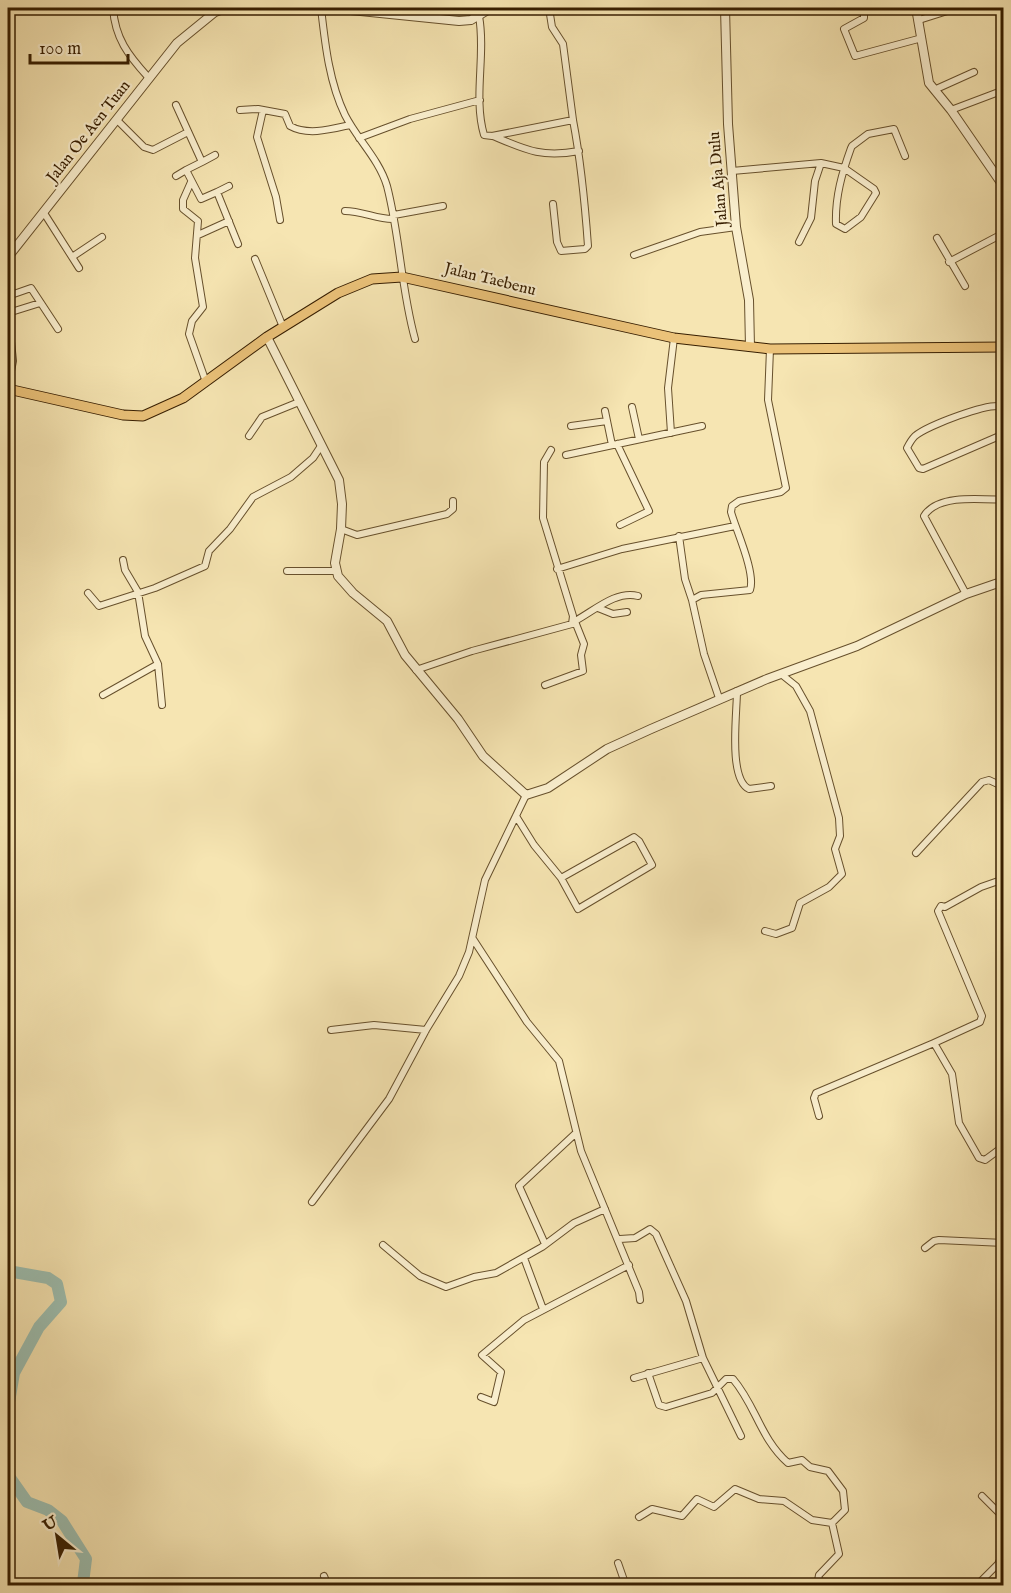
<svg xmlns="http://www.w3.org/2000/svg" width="1011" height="1593" viewBox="0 0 1011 1593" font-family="'IM FELL English',serif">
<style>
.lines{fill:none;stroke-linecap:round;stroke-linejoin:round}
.river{stroke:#9dbfb1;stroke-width:12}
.minor-casing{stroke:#67502c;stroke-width:8}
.tertiary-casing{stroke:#67502c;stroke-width:10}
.primary-casing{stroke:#371e00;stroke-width:11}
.minor{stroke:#f9eecd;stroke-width:6}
.tertiary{stroke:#f9eecd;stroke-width:8}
.primary{stroke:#ebc279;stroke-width:9}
.labels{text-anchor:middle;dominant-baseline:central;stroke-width:4.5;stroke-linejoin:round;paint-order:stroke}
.street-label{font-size:16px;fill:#371e00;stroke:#f9eecd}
</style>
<rect width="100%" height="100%" fill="#f6e5b2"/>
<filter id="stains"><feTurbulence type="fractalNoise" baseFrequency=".00333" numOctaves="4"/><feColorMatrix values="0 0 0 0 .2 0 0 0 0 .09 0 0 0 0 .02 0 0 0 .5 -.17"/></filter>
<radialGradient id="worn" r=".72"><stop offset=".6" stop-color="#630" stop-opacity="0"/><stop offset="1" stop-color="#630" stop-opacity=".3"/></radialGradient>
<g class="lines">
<path class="river" d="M8,1271L48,1278L57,1284L61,1302L39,1327L14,1373L8,1408
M8,1475L27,1502L48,1510L62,1521L86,1559L83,1583L85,1586"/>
<defs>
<path id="minor" d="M113,8C115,38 128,55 148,77
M321,8C325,43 329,82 345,115C357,139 379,159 387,186C400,236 401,289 415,339
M549,8L552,27L563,44L573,120
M864,8V18L844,29L855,56L922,38
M479,16C486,55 473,97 484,135L492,136L573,120C581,162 585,204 588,246L585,249L561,251L557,242L553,204
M919,20L957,8
M934,90L974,72
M176,105L202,162L186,170L201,199L217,192L238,244
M240,110L258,109L285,114L290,126C308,136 332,129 350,125
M263,110L257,137L276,197L280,220
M951,110L1004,90
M118,121L144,147L153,150L188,132
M493,136C526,150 542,158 579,151
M359,138L410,119L480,100
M202,162L215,155
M732,171L821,163L844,168L874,189L876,193L861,217L845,229L836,224C835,197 842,173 851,148L852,146L868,134L894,129L905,156
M176,176L186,170
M191,182L183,200V209L198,221L195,258L203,307L192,321L189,334L206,382
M217,192L229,186
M345,211C362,211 379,220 394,219
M44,213L79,268
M394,215L443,206
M198,235L229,221
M937,238L965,286
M799,242L811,218L815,181L821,163
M634,255L700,232L736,227
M72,257L102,237
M255,259L283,327
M949,262L1004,233
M8,296L31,288L58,329
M8,312L13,361L8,386
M8,313L40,303
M632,407L639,439
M1004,407C990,401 927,426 915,436C912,439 909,444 907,448L919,468L923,469L1004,434
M605,411L612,445
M571,426L607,421
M671,433L668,388L674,338
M249,436L262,417L299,402
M617,444L649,511L620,525
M566,455L702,426
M341,529L357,535L447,514L453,509V501
M679,536L685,579L692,600
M123,560L125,570L138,592L145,636L158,664L162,705
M557,569L622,549L735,526
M287,571H336
M88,593L99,606L155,588L205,566L209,551L230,529L253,497L291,477L313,458L321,446
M966,594L924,516C937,494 981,499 1004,500
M598,608L613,614L627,612
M575,621C594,611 616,590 638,596
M416,670L472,651L572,624L573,616L543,518L544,462L551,450
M545,685L583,671L581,655L584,644L574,619
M737,691C737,713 728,779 749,789L771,786
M103,695L158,664
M719,698L704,654L692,600L701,595L750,590C756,573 736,530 731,512L732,506L739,501L781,492L786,488L768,400L770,349
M516,816L534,845L561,878L578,909L652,865L639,841L634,837L561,878
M916,853L982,782L989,780L1004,787
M1004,879L981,887L945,907L941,906L938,911L982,1016L980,1022L934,1043L952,1074L959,1123L979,1158L985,1160L1004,1146
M765,931L776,934L792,928L800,903L829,887L842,874L835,849L840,836L839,818L810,711L796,686L781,674
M473,939L527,1022L559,1061L581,1151L639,1292L640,1300
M331,1030L374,1025L426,1030
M819,1116L814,1098L816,1093L934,1043
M312,1202L389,1099L426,1030L459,976L469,952L485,880L526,795
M620,1239L635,1238L650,1229L656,1234L686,1301L703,1358
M545,1244L519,1186L576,1133
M383,1245L420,1276L446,1287L474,1277L496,1273L542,1247L574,1223L605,1209
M925,1248L934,1241L939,1240L1004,1243
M524,1258L543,1309
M634,1378L703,1358L741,1436
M481,1397L494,1402L501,1372L482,1355L524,1320L629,1265
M982,1496L1004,1518
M639,1517L652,1509L682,1516L697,1499L714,1507L735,1489L759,1499L784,1501L812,1520L832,1523L845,1510L843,1491L828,1471L810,1467L802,1460L788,1463C760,1438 756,1406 733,1379H726L712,1393L666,1407L659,1405L648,1373
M618,1563L626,1586
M324,1576L328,1586
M817,1586L819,1575L839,1554L832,1523
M976,1586L998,1564L1003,1554"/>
<path id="tertiary" d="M331,8L459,21L471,20L491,8
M725,8L728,124L736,227L749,300L750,347
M916,8L929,83L951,110L1004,187
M8,257L177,43L215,12L226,8
M267,337L339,480L342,504L341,529L335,563L338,576L353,593L387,621L405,655L458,719L483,756L526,795L548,788L607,749L651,729L767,679L857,646L966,594L1004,581"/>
<path id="primary" d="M8,389L123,415L143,416L183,398L267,337L338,293L372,279L402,277L674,338L770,349L1004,347"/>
</defs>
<use href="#minor" class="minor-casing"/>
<use href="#tertiary" class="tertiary-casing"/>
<use href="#primary" class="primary-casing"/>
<use href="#minor" class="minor"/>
<use href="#tertiary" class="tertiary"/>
<use href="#primary" class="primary"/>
</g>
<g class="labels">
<g class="street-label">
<text transform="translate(89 132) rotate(-52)">Jalan Oe Aen Tuan</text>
<text transform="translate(719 179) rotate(-95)">Jalan Aja Dulu</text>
<text transform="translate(490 280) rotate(14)">Jalan Taebenu</text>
</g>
</g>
<rect width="1011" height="1593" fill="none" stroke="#f6e5b2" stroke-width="30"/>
<rect x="9" y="9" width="993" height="1575" fill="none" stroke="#371e00" stroke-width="3"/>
<rect x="15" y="15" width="981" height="1563" fill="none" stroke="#371e00" stroke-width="1.5"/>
<g transform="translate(57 1536) rotate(330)" stroke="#f9eecd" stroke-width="4.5" paint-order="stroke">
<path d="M0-4.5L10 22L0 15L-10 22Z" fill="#371e00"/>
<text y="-9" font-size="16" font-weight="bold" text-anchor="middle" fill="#371e00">U</text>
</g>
<path d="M30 54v9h98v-9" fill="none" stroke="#371e00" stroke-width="3"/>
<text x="39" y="54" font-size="18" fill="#371e00" stroke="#f9eecd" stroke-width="4.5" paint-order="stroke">100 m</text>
<rect width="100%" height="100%" filter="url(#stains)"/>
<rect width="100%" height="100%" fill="url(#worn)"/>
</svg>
